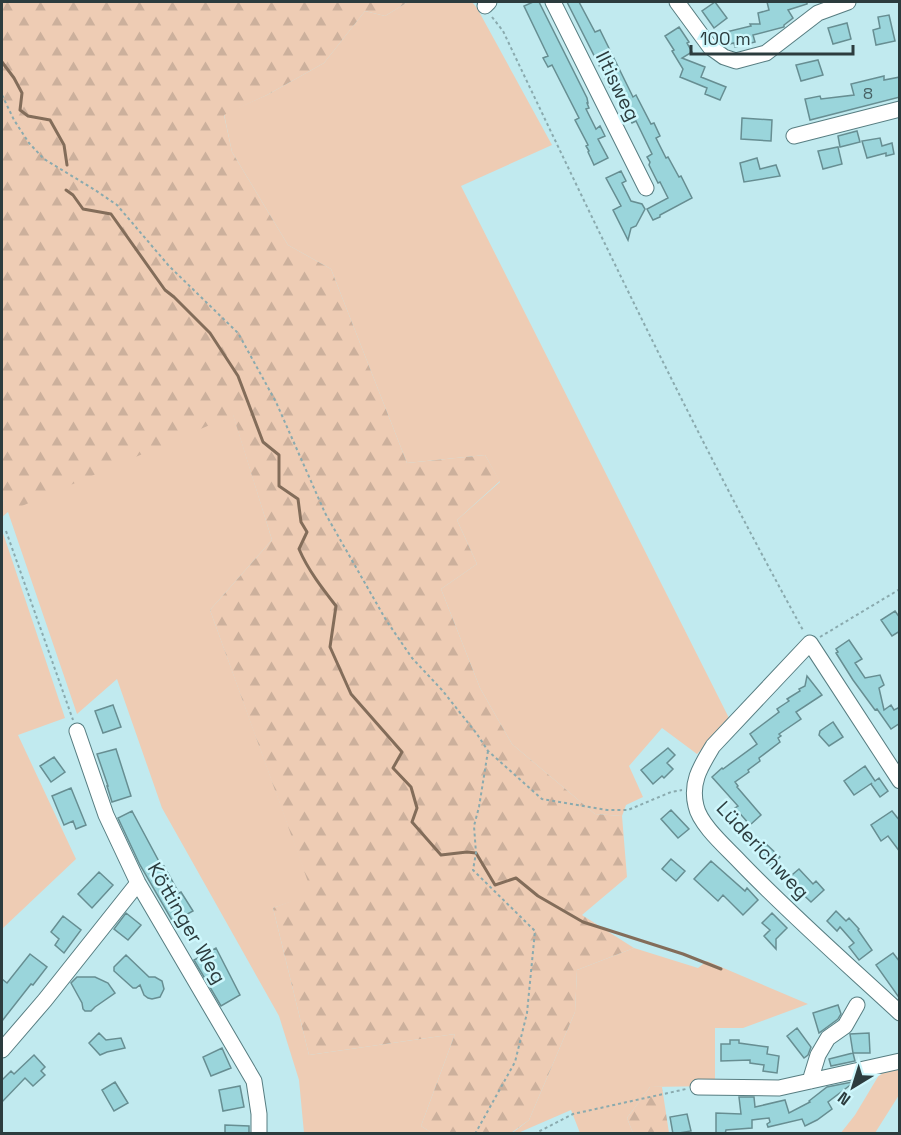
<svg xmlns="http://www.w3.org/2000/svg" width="901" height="1135" viewBox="0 0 901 1135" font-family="'Space Grotesk',sans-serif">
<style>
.grass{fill:#eeccb4}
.forest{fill:url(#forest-firs)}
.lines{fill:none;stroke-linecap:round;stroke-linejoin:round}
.stream{stroke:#836d5a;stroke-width:3}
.building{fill:#9ad5db;stroke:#678e92;stroke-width:1.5}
.minor-casing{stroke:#577d81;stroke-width:17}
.path{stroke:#8aaaae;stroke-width:2;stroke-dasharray:3 3;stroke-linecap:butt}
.minor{stroke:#fff;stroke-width:15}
.labels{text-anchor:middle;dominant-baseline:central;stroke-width:5;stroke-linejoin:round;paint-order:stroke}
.number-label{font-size:16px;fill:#486265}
.street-label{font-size:20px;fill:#2c3c3e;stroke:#cef7fc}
</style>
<defs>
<pattern id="forest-firs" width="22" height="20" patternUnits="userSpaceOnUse" patternTransform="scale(1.5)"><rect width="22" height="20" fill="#eeccb4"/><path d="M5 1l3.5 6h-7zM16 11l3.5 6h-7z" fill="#ccb09c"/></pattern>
</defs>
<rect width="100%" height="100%" fill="#c1eaef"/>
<path class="grass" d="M408,2H472L477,8L552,145L461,186L730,720L697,754L662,728L629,766L643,797L626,805L622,816L595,814L512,744L480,688L441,589L477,564L457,520L500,482L485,455L407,463L331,269L288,245L232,152L224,114L267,95L324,63L365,11L385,16Z
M233,414L272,540L210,610L313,894L273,908L309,1055L455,1034L421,1126L432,1133H304L299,1080L279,1016L162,808L117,679L77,714L8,512L2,517V497L8,511Z
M2,530L65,718L18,735L76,859L2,929Z
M634,948L698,968L707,961L808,1004L743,1028H715V1086L650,1087L627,1118L633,1133H580L571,1110L518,1133L511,1134L529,1120L575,1012L577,970Z
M882,1070H899V1095L875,1133L840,1134L855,1115Z"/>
<path class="forest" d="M2,2H408L385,16L365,11L324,63L267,95L224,115L232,152L288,245L331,269L407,463L485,455L500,481L457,520L477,564L441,589L480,688L512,744L595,814L622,816L627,877L582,915L634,948L577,970L575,1012L529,1120L511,1133H432L421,1126L455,1034L309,1055L273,908L312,893L210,610L272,540L233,415L8,512L2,497Z
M650,1087H662L669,1133H633L627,1118Z"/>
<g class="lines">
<path class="stream" d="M2,62L14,78L22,93L20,110L28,116L50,120L64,145L67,165
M66,190L73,195L83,209L111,214L165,290L174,297L210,333L238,376L263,442L279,455V486L298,499L301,522L307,532L299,549C308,570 322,588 336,606L330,647L351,694L402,752L393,768L411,787L417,808L412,822L441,855L467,852L476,853L495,885L516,878L538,896L583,922L683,954L721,969"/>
</g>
<path class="building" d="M533,2H539L587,98L588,103H587L589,108L586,109L596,129L600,126L605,136L598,139L608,158L594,165L588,152L589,151L586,146L588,145L575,120L579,118L552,65L548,67L543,58L548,56L524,6Z
M567,2H579L595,32L600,30L633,97L636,95L651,124L654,123L660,136L656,138L666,158L668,157L679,177L681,176L692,198L660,215V217L653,220L647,209L668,198L660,182L658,183L649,165L650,162L647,157L652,154L636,121L632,123L624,107H625L614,90L612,91Z
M715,2L727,18L714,28L702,11Z
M767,2H807V4L788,10L793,18L784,25V27L753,35L755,42L735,47L734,43L729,44L726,32L751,26L750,24H760L758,13L769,10Z
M889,15L895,41L876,45L873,30L880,28L878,17Z
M847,23L851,39L833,44L828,28Z
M679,27L689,42L687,43L692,52L682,58L705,67L701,77L726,87L720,100L705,94L707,88L680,77L683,69L672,51L674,50L665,36Z
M818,60L823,75L801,81L796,65Z
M884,76V80L900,77V97L810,120L805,99L820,96L821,99L854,95L851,84Z
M742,118L772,120L771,141L741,139Z
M857,131L860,142L840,147L838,136Z
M880,138L882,146L892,143L894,154L886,156V153L867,158L862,141Z
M838,147L842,164L823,169L818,151Z
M757,158L760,169L776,165L780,176L744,182L740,163Z
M621,171L626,181L622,183L631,201L642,204L645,209L636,226L631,228L628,240L613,210L621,206L606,178Z
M895,611L900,618V631L892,636L881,620Z
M849,640L862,659L855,663L865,678L880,675L884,685L879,688L884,710L891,705L894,710L900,707V723L891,729L877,709L875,710L853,680L836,653L838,652L836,649Z
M807,676L822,695L796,712L801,719L779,734L781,736L778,738L780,742L759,758L760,761L748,770L749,772L735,782L738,786L737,787L761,815L750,825L735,808L738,806L712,777L722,768L723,769L757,744L750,734L779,712L777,709L789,701L787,699L800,691L799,689L805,686Z
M113,705L121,727L103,733L95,711Z
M833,722L843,737L829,746L819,735L820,731Z
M668,748L675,755L667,763L673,769L664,778L662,776L653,784L641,770Z
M116,749L131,796L112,802L107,786H108L97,754Z
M54,757L65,772L51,782L40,766Z
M865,766L875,781L879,778L888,791L880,797L871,784L872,783L854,795L844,781Z
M71,788L86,825L76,829L73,821L64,825L52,796Z
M671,810L689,829L678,838L661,819Z
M132,811L162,867L164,866L179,893L181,892L193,911L173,922L140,865L118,818Z
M892,811L900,821V852L888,836L881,841L871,825Z
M765,843L780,857L771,866L756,852Z
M671,859L685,871L676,881L662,869Z
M711,861L745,891L747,888L758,900L743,915L723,895L718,901L694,879Z
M799,869L813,884L816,881L824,890L811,902L793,885L792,886L786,880Z
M99,872L113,885L92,908L78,894Z
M836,911L846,921L849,918L859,929L858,930L872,950L859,960L849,947L854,943L840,927L837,931L827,921Z
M126,913L141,925L128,940L114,929Z
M772,913L787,928L776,939V949L764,936L770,930L762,923Z
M63,916L81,930L64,953L55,945L59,939L51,932Z
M216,948L240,995L221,1006L194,960Z
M893,953L900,962V999L876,965Z
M30,954L47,967L33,985L31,984L2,1021V979L7,983Z
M126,955L149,977H155L162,981L164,989L160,997L152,999L148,998L144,995L140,985L136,988H133L114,971V967Z
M77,977H95L108,983L115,993L95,1007L91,1011H85L83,1009L82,1003L71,983Z
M838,1005L841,1014L838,1019L819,1033L813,1013Z
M797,1028L811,1047L808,1055L804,1058L787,1036Z
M99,1033L106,1040L121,1038L125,1048L107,1052L100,1055L89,1043Z
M869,1033L870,1053H853L850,1034Z
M730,1040H739V1043L768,1047L767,1054L779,1056L777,1073L763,1071L764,1065L750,1063V1060L721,1061V1044H730Z
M222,1048L231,1068L211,1076L203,1057Z
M853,1053L855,1061L831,1066L829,1059Z
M34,1055L45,1067L41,1071L45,1075L33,1086L25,1078L2,1102V1080L11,1071L14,1074Z
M115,1082L128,1103L114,1111L102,1090Z
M852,1082L853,1083L828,1102L832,1109L817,1120L805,1126L802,1119L768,1127L767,1124L770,1122L769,1118L752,1120V1128L726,1130L725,1134H716V1113L741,1114L739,1097H754L755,1107L785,1100L789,1113L810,1102L809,1101L827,1087Z
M240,1086L244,1107L223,1111L219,1090Z
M687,1114L691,1131L673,1134L670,1117Z
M225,1125L249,1126V1134H225Z"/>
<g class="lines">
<defs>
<path id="minor" d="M553,2L646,188
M677,2L710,47L724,57L736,61L766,53L818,13L848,2
M485,6L489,2
M794,136L900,109
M77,731L106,815L138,883L254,1081L259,1114V1134
M900,781L810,643L713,746C701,766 690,782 696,806C700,825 727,848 740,862C791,915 846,963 900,1013
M2,1050L45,1000L138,883
M810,1081L818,1055L828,1038L845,1026L857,1005
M698,1087L779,1088L900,1061"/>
</defs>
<use href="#minor" class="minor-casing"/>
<path class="path" d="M492,17L503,31C599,233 696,436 804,632
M2,95L14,120L29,143L44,159L95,190L117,205L169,266L238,333L276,402L325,513L386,620L412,658L442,690L477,734L488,751L542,799L607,810H628L671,792L682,790
M6,531L73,720
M820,637L900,589
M475,1134L515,1062L527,1013L535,931L473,870L476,853L474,826L479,807L488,751
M534,1134L573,1114L686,1089"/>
<use href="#minor" class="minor"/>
</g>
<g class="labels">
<g class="number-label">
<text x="868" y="93">8</text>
</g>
<g class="street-label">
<text transform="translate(618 86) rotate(64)">Iltisweg</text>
<text transform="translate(763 850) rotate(47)">Lüderichweg</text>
<text transform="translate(187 923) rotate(60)">Köttinger Weg</text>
</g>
</g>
<rect width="901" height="1135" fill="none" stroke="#2c3c3e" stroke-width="6"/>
<g transform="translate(853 1087) rotate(218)" stroke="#cef7fc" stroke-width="4.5" paint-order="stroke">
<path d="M0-4.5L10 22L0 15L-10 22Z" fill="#2c3c3e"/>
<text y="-9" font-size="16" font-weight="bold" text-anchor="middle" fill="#2c3c3e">N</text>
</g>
<path d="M691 45v9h162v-9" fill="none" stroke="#2c3c3e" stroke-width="3"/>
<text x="700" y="45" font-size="18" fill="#2c3c3e" stroke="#cef7fc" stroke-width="4.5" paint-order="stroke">100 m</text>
</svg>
